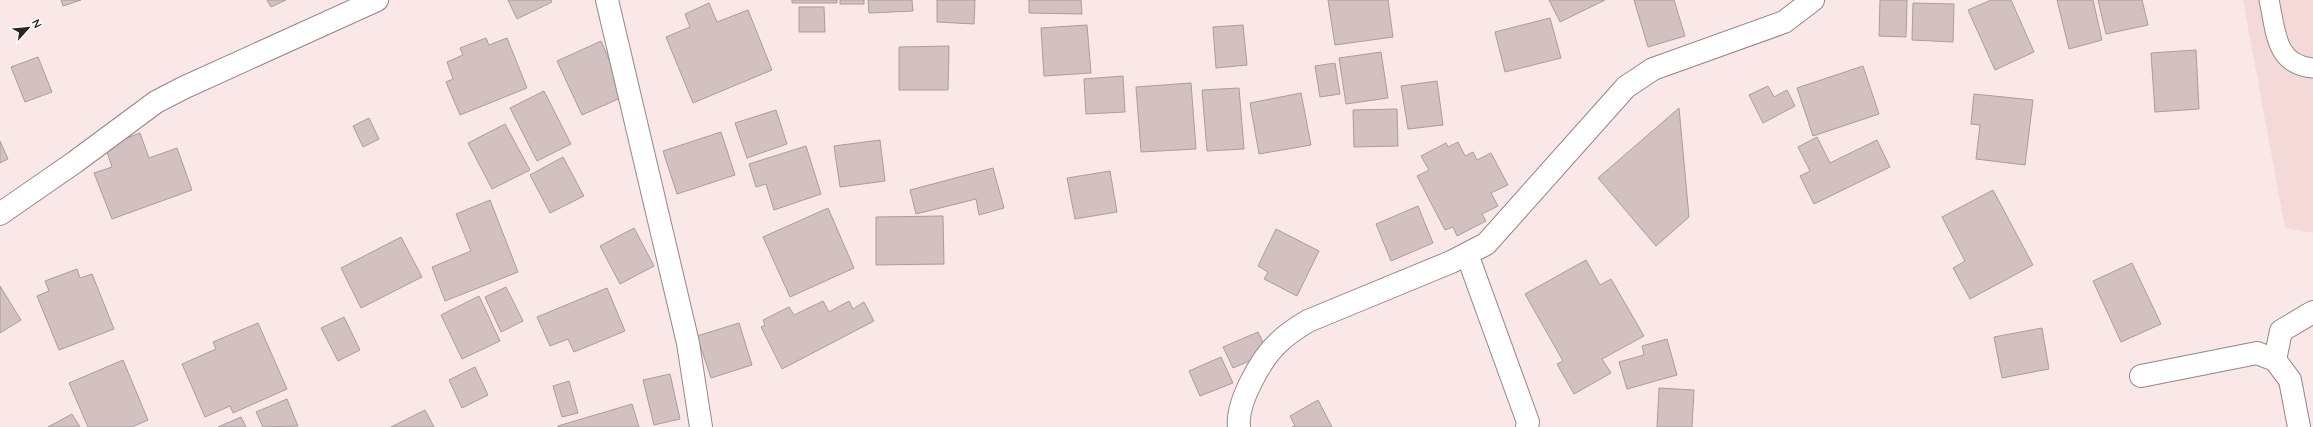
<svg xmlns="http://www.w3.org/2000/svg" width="2313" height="427" viewBox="0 0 2313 427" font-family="Quicksand,sans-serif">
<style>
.built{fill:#f4d9d9}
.building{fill:#d3c0c1;stroke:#ad9c9c}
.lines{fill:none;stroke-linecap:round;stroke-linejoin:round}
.lane-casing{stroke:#978687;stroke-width:21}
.street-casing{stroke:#978687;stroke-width:24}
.lane{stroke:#fff;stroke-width:19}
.street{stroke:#fff;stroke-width:22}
</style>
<rect width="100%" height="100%" fill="#fae7e7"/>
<path class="built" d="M2243,0H2313V233L2285,228Z"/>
<path class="building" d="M61,0H81L63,6Z
M267,0H286L271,7Z
M508,0H551L552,2L517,19Z
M792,0H837V3H792Z
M840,0H864V4H840Z
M868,0H912L913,11L869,13Z
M937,0H975L974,24L937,22Z
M1029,0H1081L1082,14L1029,13Z
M1328,0H1388L1393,37L1335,45Z
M1549,0H1605L1560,22Z
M1634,0H1674L1685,36L1648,47Z
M1880,0H1907L1906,37L1879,36Z
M1991,0H2011L2034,52L1995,70L1968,10Z
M2057,0H2093L2102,40L2069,49Z
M2098,0H2142L2148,25L2106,34Z
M709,3L717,22L748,10L772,70L693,103L666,37L690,27L685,14Z
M1913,3L1954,4L1953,42L1912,40Z
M799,7H824L825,32H799Z
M1550,18L1561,58L1505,72L1495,32Z
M1087,25L1091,73L1044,76L1041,28Z
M1243,25L1247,65L1216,68L1213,27Z
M486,38L489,45L507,38L527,88L460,115L446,82L453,79L447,62L463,55L460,48Z
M601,41L625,96L582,115L557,61Z
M949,46L948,90H899V47Z
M2196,50L2199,109L2155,112L2151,53Z
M1381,52L1388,98L1346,104L1339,58Z
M38,57L52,92L25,102L11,67Z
M1335,63L1340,94L1320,97L1315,66Z
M1863,66L1879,114L1813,136L1797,88Z
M1123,76L1125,112L1086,114L1084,79Z
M1437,81L1443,125L1408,129L1401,86Z
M1191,83L1196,149L1141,152L1136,87Z
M1768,86L1774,97L1787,90L1795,106L1763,123L1749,95Z
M1239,88L1244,149L1207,151L1202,90Z
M544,91L571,144L537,161L510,108Z
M1301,93L1311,145L1259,154L1250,103Z
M1974,94L2033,100L2025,165L1976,159L1980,125L1971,124Z
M1679,108L1689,217L1656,246L1598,178Z
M1397,109L1398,146L1354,147L1353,110Z
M776,110L787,144L747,158L735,123Z
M369,118L379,139L363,147L353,126Z
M505,124L530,170L492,189L468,143Z
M721,132L735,175L677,194L663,151Z
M140,133L149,158L177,148L192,190L112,219L94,173L112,167L105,146Z
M1817,137L1830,163L1877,140L1890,167L1814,204L1800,176L1810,171L1798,147Z
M880,140L885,181L840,187L834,146Z
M0,141L8,159L0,163Z
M1458,142L1465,156L1473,152L1477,160L1491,153L1508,185L1491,193L1498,206L1482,214L1486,221L1457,236L1453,227L1445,230L1417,176L1429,170L1421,156L1446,143L1448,147Z
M806,146L821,194L774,210L766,184L756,187L749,164Z
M563,157L584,196L550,213L530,175Z
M993,168L1004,208L979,215L976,199L916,214L910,190Z
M1110,171L1117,212L1075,219L1067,178Z
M1993,190L2033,265L1970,299L1953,268L1965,261L1942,217Z
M490,200L518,272L445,301L432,267L471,251L456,214Z
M1418,206L1433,243L1391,261L1376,224Z
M828,208L854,268L790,297L763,237Z
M943,216L944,264L876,265V217Z
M634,228L654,266L620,284L600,246Z
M1276,229L1319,251L1297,296L1264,279L1268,272L1258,266Z
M401,237L422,277L361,308L341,268Z
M1586,260L1600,285L1611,279L1644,336L1602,359L1611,373L1574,394L1557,364L1563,361L1525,294Z
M2132,263L2161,324L2121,342L2093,281Z
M77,269L80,278L92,274L114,329L59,350L37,296L49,291L45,281Z
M0,286L21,320L0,333Z
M506,287L523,321L501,332L485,297Z
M607,288L625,331L574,352L568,339L550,346L537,317Z
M479,296L500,341L462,359L441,315Z
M823,301L829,312L849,301L853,309L864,302L874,321L782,369L761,327L765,325L763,320L789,307L794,315Z
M344,317L360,350L338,361L321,328Z
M258,323L287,389L233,413L230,406L205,417L182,364L216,349L213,342Z
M739,323L752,365L711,378L697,336Z
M2042,328L2049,369L2002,378L1994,337Z
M1258,332L1268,353L1233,368L1223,347Z
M1667,339L1677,375L1627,389L1619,362L1644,355L1642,346Z
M1221,357L1233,383L1200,396L1189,371Z
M123,360L148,420L132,427H88L69,383Z
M475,367L488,395L462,408L449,380Z
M670,374L680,419L654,425L643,380Z
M569,381L578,413L562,417L553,386Z
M1659,388L1694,390L1692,427H1657Z
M287,399L298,426L263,427L256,412Z
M1318,400L1332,427H1292L1295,426L1290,416Z
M632,404L639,427H558V426Z
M425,410L434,427H391Z
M72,414L80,427H48Z
M241,417L246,427H218Z"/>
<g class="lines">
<defs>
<path id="lane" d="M2269,0C2276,31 2275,65 2313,68"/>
<path id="street" d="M607,0L688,343L701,427
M0,214L75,162L156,102L183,88L377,0
M1467,254L1528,422L1527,427
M2275,360L2281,331L2313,312
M2141,376L2257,353L2275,360L2290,380L2299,427
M1239,427C1236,403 1261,359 1278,343C1287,334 1298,327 1308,321L1451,262L1486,244L1626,87L1653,69L1784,22L1813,0"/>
</defs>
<use href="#lane" class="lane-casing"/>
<use href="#street" class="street-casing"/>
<use href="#lane" class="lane"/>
<use href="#street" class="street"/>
</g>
<g transform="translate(28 28) rotate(63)" stroke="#ffffff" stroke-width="3" paint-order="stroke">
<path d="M0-3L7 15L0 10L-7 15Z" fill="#2b2424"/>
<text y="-6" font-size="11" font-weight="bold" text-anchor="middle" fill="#2b2424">N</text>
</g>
</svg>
